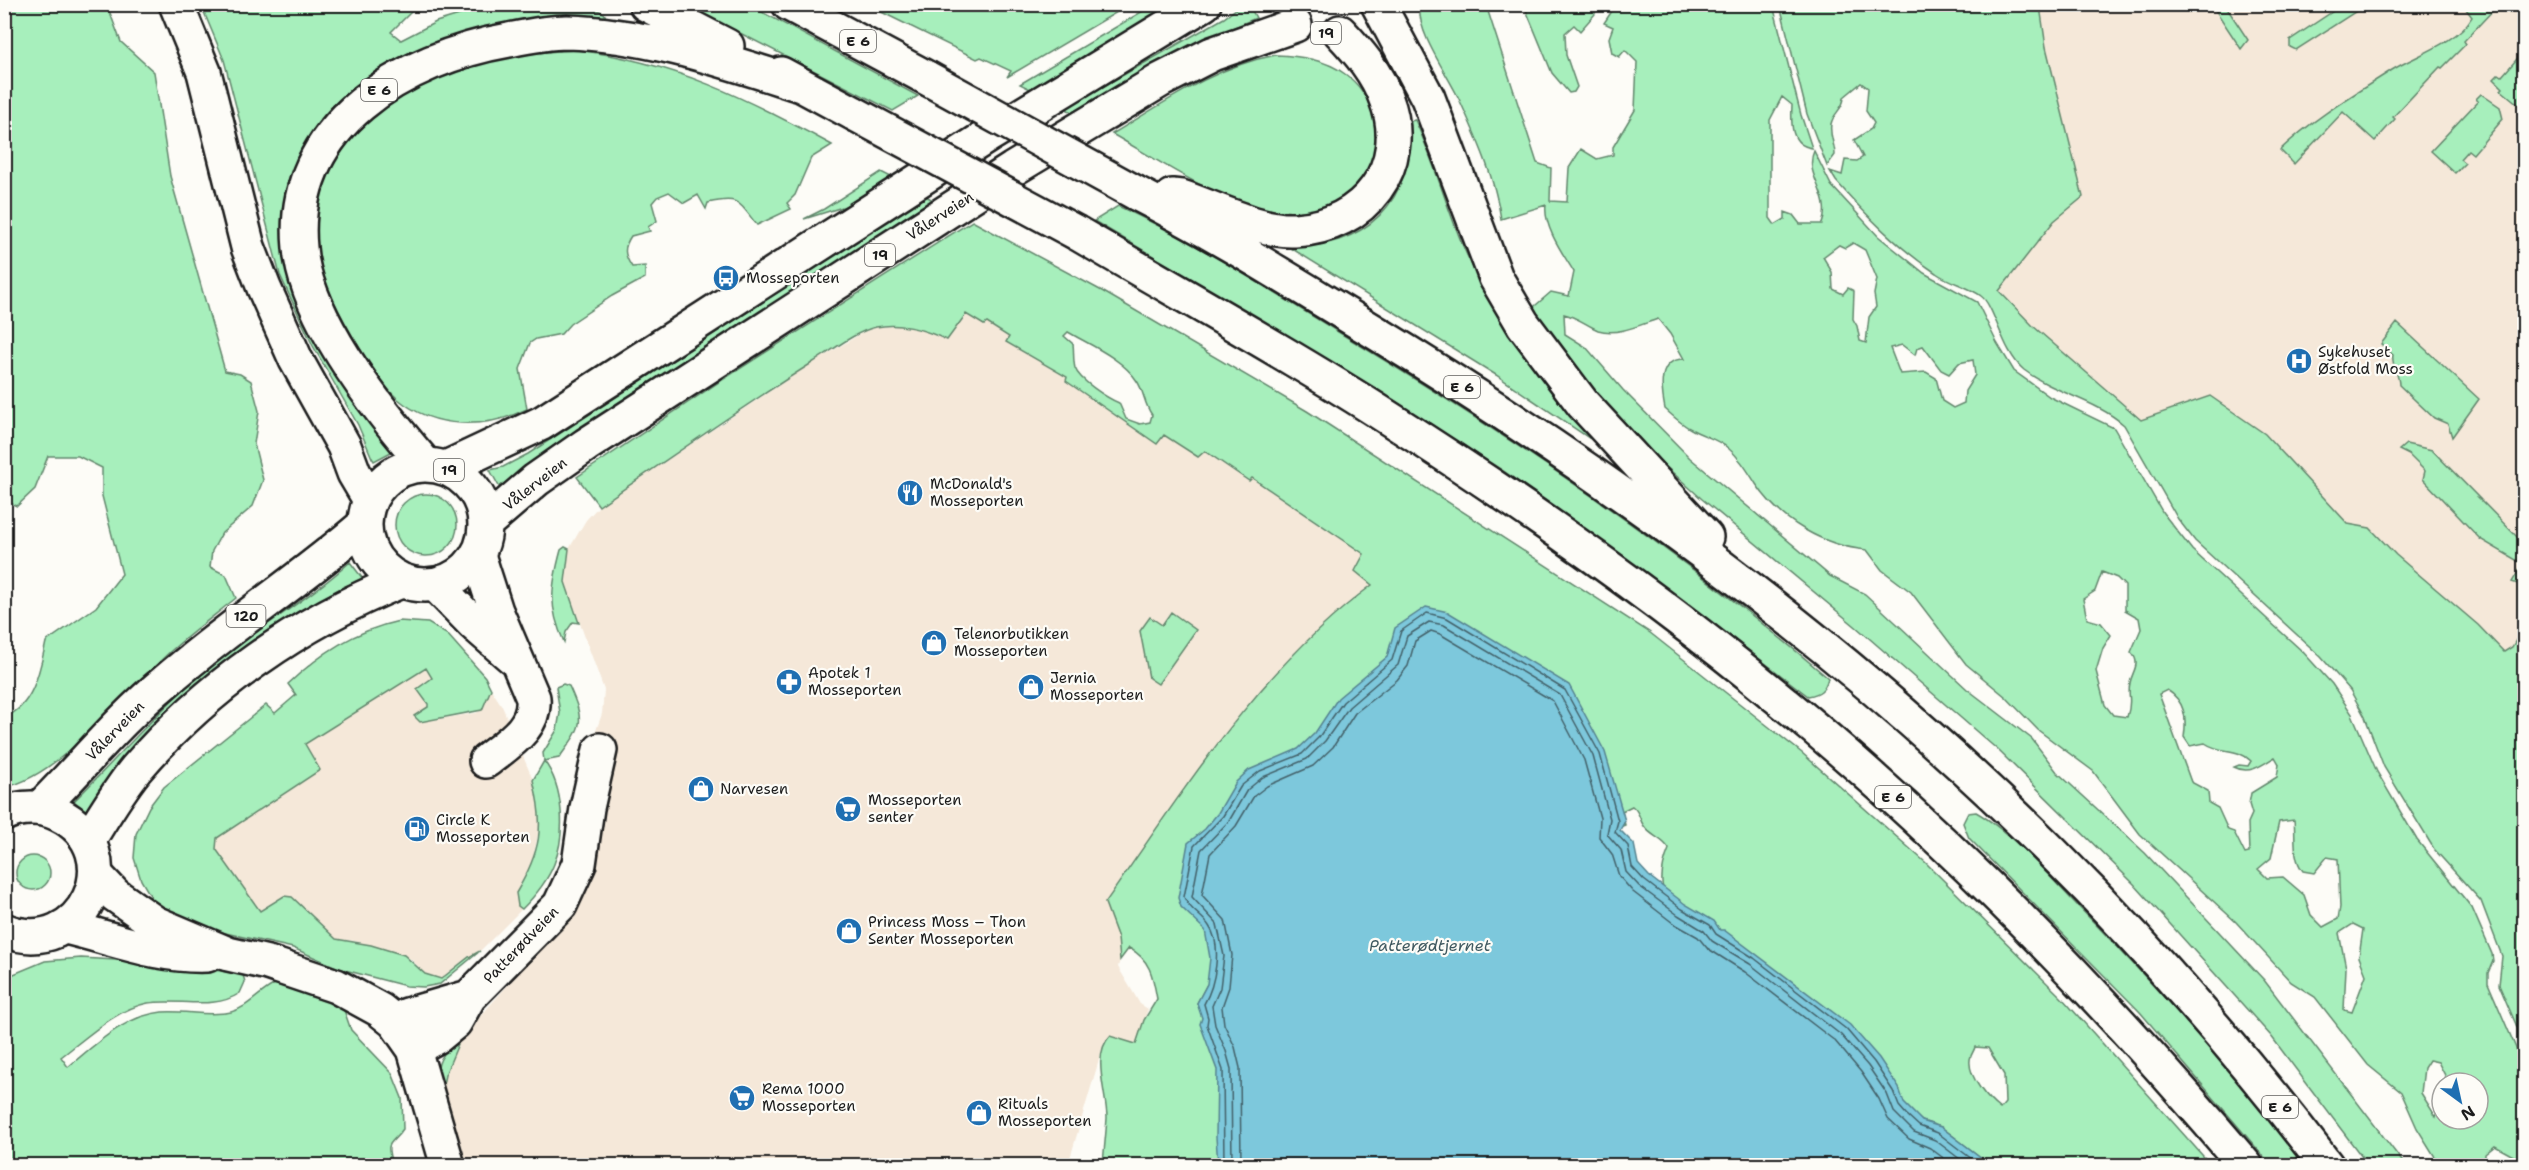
<svg xmlns="http://www.w3.org/2000/svg" width="2529" height="1170" viewBox="0 0 2529 1170" font-family="'Shantell Sans',sans-serif">
<style>
.built{fill:#f5e8d9}
.green{fill:#a7efbc;stroke:#62866c;stroke-width:1.5;fill-rule:evenodd}
.water{fill:#7dc8dc;stroke:#56838f;stroke-width:1.5}
.lines{fill:none;stroke-linecap:round;stroke-linejoin:round}
.shore{stroke:#436169;stroke-width:1.5}
.street-casing{stroke:#1c1c1c;stroke-width:38}
.primary-casing{stroke:#1c1c1c;stroke-width:38}
.highway-casing{stroke:#1c1c1c;stroke-width:38}
.street{stroke:#fdfcf7;stroke-width:33}
.primary{stroke:#fdfcf7;stroke-width:33}
.highway{stroke:#fdfcf7;stroke-width:33}
.highway-bridge-casing{stroke:#1c1c1c;stroke-width:38;stroke-linecap:butt}
.highway-bridge{stroke:#fdfcf7;stroke-width:33}
.labels{text-anchor:middle;dominant-baseline:central;stroke-width:4.5;stroke-linejoin:round;paint-order:stroke}
.shield{fill:#fdfcf7;stroke:#605f5e;stroke-width:1.5}
.shield-label{font-size:14px;font-weight:bold;fill:#1c1c1c}
.street-label{font-size:15px;fill:#1c1c1c;stroke:#fdfcf7}
.poi-label{font-size:15px;fill:#1c1c1c;stroke:#fdfcf7;text-anchor:start}
.water-label{font-size:16px;font-style:italic;fill:#3e585f;stroke:#fdfcf7}
</style>
<rect width="100%" height="100%" fill="#fdfcf7"/>
<filter id="ink" filterUnits="userSpaceOnUse"><feTurbulence type="fractalNoise" baseFrequency=".0167" numOctaves="2"/><feDisplacementMap in="SourceGraphic" scale="12" xChannelSelector="R" yChannelSelector="G"/><feConvolveMatrix kernelMatrix="1 2 1 2 8 2 1 2 1" color-interpolation-filters="sRGB"/></filter>
<g filter="url(#ink)">
<path class="built" d="M2043,5H2524V692L2370,528L2348,524L2265,434L2210,396L2141,420L2033,326L1999,291L2054,221L2083,197L2046,47L2041,13Z
M966,314L984,325L987,323L1010,338L1006,342L1068,378L1066,381L1157,443L1164,435L1198,457L1205,451L1248,481L1252,478L1331,529L1364,554L1372,585L1295,653L1264,687L1199,770L1105,903L1118,938L1120,960L1118,967L1140,1004L1148,1009L1136,1045L1111,1036L1104,1043L1068,1165H461L440,1099L438,1064L537,952L594,865L599,849L603,791L590,747L602,714L604,690L565,582L569,549L586,520L599,506L800,371L865,331L878,327L898,326L919,329L947,340Z
M426,668L432,678L421,685L428,707L420,722L476,713L482,710L491,689L502,706L533,780L541,822L531,867L516,893L518,906L522,909L480,951L468,957L441,979L425,974L411,959L355,941L336,939L284,896L260,912L216,849L217,838L304,744Z"/>
<path class="green" d="M5,4L107,5L121,42L154,72L170,176L225,371L240,374L251,381L259,411L254,444L263,480L253,506L222,533L212,551L210,567L226,575L236,598C215,615 192,632 172,650C128,689 60,777 5,787V717C34,706 40,669 46,642L96,607L122,574L102,496V468L78,456H48L35,489L17,506L5,501Z
M2344,4L2366,5L2296,50L2290,47V40Z
M201,5H452L432,8L418,5L391,32L401,40L436,22L469,12L474,5H586L604,13L606,17L602,22C565,24 524,22 488,28C422,40 334,83 304,146C294,165 289,186 285,207L393,451L374,461L372,458L358,425L313,346L280,275L224,60Z
M685,5H749L918,96L893,111Z
M867,5H1129L1007,77L1011,71L981,57L977,59Z
M1153,5H1179L1032,90L1020,84Z
M1241,5H1249L1256,18L1209,38L1076,115L1065,108L1224,18Z
M1420,5H1486L1537,163L1551,168L1550,201L1567,202L1569,168L1581,149L1597,159L1613,155V147L1635,110L1637,62L1625,50L1619,57L1612,53L1609,38L1613,27L1604,23L1616,5H1773L1801,115L1812,148C1790,145 1791,124 1792,105L1782,97L1770,120V218L1775,225L1785,219V212L1793,215L1800,224H1822C1833,196 1803,175 1814,151L1831,185L1878,236L1924,273L1977,302L1997,343L2014,371L2050,397L2114,428L2163,513L2192,550L2303,652L2332,684L2352,714L2377,772L2417,840L2472,908L2492,954L2493,961L2488,973V983L2524,1067V1162L2495,1146L2485,1154V1165H2440L2417,1128L2401,1092L2368,1065L2315,997L2291,982L2236,922L2140,834L2093,771L2038,730L2006,697L1966,664L1911,592L1882,570L1867,550C1824,546 1781,522 1756,484C1747,470 1740,458 1728,448C1717,439 1703,436 1691,429C1681,424 1673,416 1665,409C1661,389 1657,359 1684,359L1670,334L1658,319C1639,325 1618,336 1598,330C1586,325 1577,317 1564,314L1565,334L1586,347L1623,390L1690,458L1830,576L1865,594L1967,689L2032,739L2057,772L2145,853L2264,980L2405,1165H2368L2271,1036L2134,884L1999,751L1855,626L1702,499L1632,436L1601,403L1529,311L1551,292L1569,296L1574,272C1563,254 1543,226 1546,205L1501,219C1495,178 1477,138 1460,101C1448,74 1416,33 1420,5ZM1853,243L1865,250L1877,279L1874,294L1876,307L1869,317L1866,343L1860,341L1857,326L1853,319L1854,291L1848,288L1843,294L1833,289L1832,272L1823,257L1839,245L1845,248ZM1902,345L1915,355L1917,348L1923,346L1941,370L1949,374L1959,363L1973,360L1975,375L1965,391L1964,403L1953,408L1942,401L1936,378L1926,372L1900,374L1890,348ZM2102,572L2117,578L2125,586V610L2139,618L2141,629L2131,652C2142,664 2132,671 2130,683C2127,696 2133,700 2127,717L2113,715L2105,705L2096,671L2103,648L2111,635L2101,623L2087,619L2083,599L2095,591ZM2167,690C2185,701 2187,718 2184,737L2190,746L2205,743C2221,754 2237,747 2251,761L2248,766L2239,765L2234,767C2249,775 2261,766 2275,757L2279,764L2277,777L2251,793L2249,804L2252,814L2248,823L2249,853L2245,854L2234,832L2228,830L2218,808L2209,803L2208,791L2191,782L2159,694ZM2294,820C2296,836 2292,858 2303,871L2314,873L2327,857L2338,859L2340,907L2338,919L2323,927L2311,915L2304,895L2283,877L2267,878L2258,869L2271,858L2279,822ZM2353,924L2363,929L2359,957L2366,975L2352,1012L2344,1010L2346,968L2339,933ZM2429,1060L2438,1062L2449,1083H2478V1119H2442V1097L2436,1117L2421,1093L2424,1068Z
M1524,5H1596L1595,14L1580,31L1574,25L1565,33L1566,55L1577,87L1574,92L1569,93L1552,73Z
M1780,5H2043L2041,13L2046,47L2083,197L2054,221L1999,291L2033,326L2141,420L2210,396L2265,434L2348,524L2370,528L2396,555L2478,625L2504,652L2512,647L2524,626V1043L2499,985L2502,956L2481,901L2434,849L2384,767L2365,717L2350,690L2321,657L2195,541L2178,519L2124,425C2096,400 2054,393 2024,370C2002,352 1995,306 1981,296C1968,286 1950,283 1936,273C1898,248 1866,215 1836,181L1830,171L1842,175L1845,160L1857,161L1863,157L1854,140L1871,129L1874,123L1866,111L1868,88L1861,83L1844,97C1844,109 1833,113 1831,124C1829,136 1835,144 1835,155L1827,166L1807,114Z
M2212,5H2225L2248,40L2241,49Z
M2463,5H2498L2464,41L2466,44L2442,68L2440,67L2393,117L2395,119L2375,141L2343,112L2294,164L2280,150C2314,118 2353,95 2392,70C2416,55 2457,43 2472,17Z
M576,50C672,61 748,99 832,145L811,158L795,195L787,203L791,209L757,225C738,201 739,196 708,203L706,209L698,195L684,203L669,192L657,197L652,203L657,221L648,227L650,231L631,236C623,248 624,255 632,267L645,266V278L612,296L570,324L561,334L536,339L530,343L520,369L527,409C486,429 435,430 398,399C379,382 366,358 353,337C337,309 322,281 317,249C303,162 384,92 459,68C497,56 537,52 576,50Z
M2524,51V109L2501,90L2503,88L2494,79L2499,74L2502,76Z
M1276,55C1299,56 1325,59 1345,74C1359,84 1368,98 1373,114C1389,171 1345,216 1289,213C1230,211 1162,162 1112,134C1164,103 1215,66 1276,55Z
M2481,94L2500,107L2503,119L2473,154L2468,150L2460,159L2465,163L2455,173L2431,151L2478,101L2476,99Z
M1415,120C1435,163 1447,210 1466,253C1496,322 1544,376 1591,433L1589,438L1496,375L1286,245C1362,253 1419,199 1407,122Z
M881,172L893,178L849,205L804,219L824,209Z
M926,196L938,203L501,490L490,470L503,467L528,454Z
M1118,206C1193,240 1264,287 1335,330C1507,434 1675,547 1828,678C1825,690 1820,694 1808,696L1668,589L1505,472L1375,388L1094,221Z
M972,221L1102,291L1307,411L1649,632L1802,753L1925,862L2062,998L2211,1165H1991L1941,1127L1922,1121L1680,930C1665,896 1654,885 1669,849C1663,838 1650,836 1644,826C1638,818 1641,813 1632,806L1622,811L1625,825L1207,984L1197,1003L1272,1165H1103C1104,1150 1106,1134 1107,1118C1107,1093 1091,1056 1110,1036L1136,1044L1144,1020L1157,999C1153,976 1150,959 1129,948L1120,960L1118,938L1105,903C1183,791 1260,668 1372,585L1355,571L1364,554L1252,478L1249,481L1205,451L1198,457L1164,435L1157,444L1066,381L1067,377L1006,342L1009,337L987,323L984,325L966,314L947,340C926,330 900,322 876,327C854,332 832,351 812,363C740,408 670,458 599,506L577,477L719,382ZM1068,332C1090,345 1123,359 1137,381C1144,391 1144,404 1152,415L1150,422L1140,424L1126,419L1119,403C1107,398 1079,380 1075,368C1073,361 1074,351 1073,344L1064,336ZM1975,1047L1988,1048L2004,1075L2005,1103L2000,1109C1988,1100 1968,1077 1970,1060C1970,1056 1974,1051 1975,1047Z
M2397,323L2479,399L2452,437L2448,424L2434,418L2399,385C2399,373 2391,365 2393,355L2381,344Z
M2406,444L2432,450L2524,544V586L2512,582L2523,564L2480,539L2423,479L2425,471L2409,455L2399,450Z
M395 525a31 31 0 1 1 62 0a31 31 0 1 1-62 0Z
M565,547L569,549L565,582L579,623L573,622L566,632L564,642C548,606 551,587 561,550Z
M350,562L363,579L339,589L265,638L90,814L74,801C120,756 160,707 211,666C256,629 307,601 350,562Z
M1171,612L1196,630L1158,684L1149,678L1140,631L1150,617L1162,625Z
M399,621L428,623L448,635L485,677L491,689L482,710L420,722L414,716L428,707V704L417,689L432,678L426,668L305,744L320,770L217,838L216,849L260,911L284,896L292,897L336,939L371,945L404,955L425,974L441,979L469,957L480,951L440,984L424,987L406,986L341,969L293,948L198,927L164,910L154,902L141,880L134,858L136,834L149,807L164,787L266,705L275,713L296,695L288,684C321,653 354,631 399,621Z
M563,684L569,686C586,724 582,726 559,758L544,761C564,787 566,834 554,864C547,882 535,896 522,909L518,906L516,893C541,851 545,827 533,780L544,761L543,753L557,730L560,713L556,687Z
M1976,812C2010,831 2049,876 2077,905C2158,988 2235,1075 2308,1165H2271L2140,1012L1969,838L1963,823L1968,813Z
M16 873a17 17 0 1 1 34 0a17 17 0 1 1-34 0Z
M81,958L133,961L239,973L243,975L245,982L240,993C213,1011 179,998 148,1003C116,1009 86,1038 61,1057L68,1067C96,1044 124,1016 162,1012C185,1010 208,1017 231,1012C248,1008 261,990 277,983L328,1000L344,1010L351,1030L392,1073L402,1098L403,1129C390,1147 385,1139 392,1165H5L4,978L45,961Z
M463,1032L445,1075L440,1099C434,1059 437,1062 463,1032Z"/>
<path class="water" d="M1426,607L1448,612L1569,685L1605,752L1625,821L1620,830L1634,844L1638,864L1649,876L1685,904L1714,921L1720,930H1724L1850,1025L1879,1058L1899,1088L1904,1103L1922,1121L1941,1127L1991,1165H1218L1216,1137L1217,1070L1200,1024L1202,1018L1197,1003L1207,984L1210,958L1205,930L1181,907L1178,898L1188,843L1205,829L1218,813L1236,782L1249,770L1298,749L1315,733L1338,698L1387,657L1395,628Z"/>
<g class="lines">
<path class="shore" d="M1224,1166L1223,1070L1207,1025L1208,1018L1204,1004C1215,985 1223,946 1209,926C1202,915 1189,910 1184,897L1194,846L1223,816L1241,786L1260,771L1302,754L1319,737L1343,702L1392,660L1401,631L1427,613L1447,618L1565,690L1600,754L1618,821L1615,832L1628,846L1632,867L1644,880L1682,909L1710,925L1716,934L1754,958L1846,1029L1874,1062L1893,1091L1899,1106L1906,1114L1919,1126L1938,1133L1981,1166
M1232,1166L1231,1069L1226,1051L1215,1025L1212,1006L1220,988L1224,956L1217,924L1192,897L1201,850L1229,821L1247,790L1263,777L1307,759L1325,741L1349,707L1398,665L1407,636L1429,622L1444,625L1560,695L1593,756L1610,819L1607,834L1621,850L1626,872L1639,886L1678,915L1704,931L1712,941L1750,964L1841,1035L1868,1066L1887,1094L1894,1112L1914,1132L1935,1140L1969,1166
M1241,1166L1240,1068L1235,1047L1224,1024L1222,1007L1229,987L1232,955L1225,920L1202,895L1210,854L1236,826L1254,796L1267,786L1313,766L1333,747L1355,713L1397,680L1408,666L1415,641L1431,631L1440,634L1553,701L1584,760L1600,818L1599,837L1612,854L1619,876L1633,892L1673,923L1698,937L1707,948L1745,972L1835,1041L1861,1072L1879,1099L1888,1119L1909,1139L1930,1148L1954,1166"/>
<defs>
<path id="street" d="M478,555L496,611L533,698C536,728 507,744 486,761
M436,585L474,624L512,657
M96,875L115,895L155,923L228,954L268,963L336,986L380,1010L395,1022L414,1049L448,1166
M65,927C113,938 157,957 207,955
M395,1022L407,1015L469,997
M414,1049L438,1036L455,1022L469,997L560,905L579,864L587,808L600,750"/>
<path id="primary" d="M40,808C82,766 120,719 166,681C230,626 300,580 364,525
M4,814C21,806 41,806 58,814C134,851 83,962 4,930
M88,841C103,817 118,791 136,769C207,686 300,622 401,581"/>
<path id="highway" d="M176,4L204,72L248,247L264,288L296,360L344,446L354,473L370,500
M646,4L727,46
M789,4L927,78
M1378,4L1428,98L1496,278L1523,324L1583,404L1706,537
M781,74L855,114
M1136,193C1215,233 1289,280 1365,326C1610,475 1846,647 2050,850C2149,948 2242,1055 2327,1166
M1172,196L1181,197C1214,208 1261,232 1295,230C1364,227 1412,166 1386,99C1377,73 1358,51 1340,32
M1077,233C1177,292 1279,348 1376,410C1516,499 1654,595 1782,701C1952,840 2104,998 2246,1166
M365 525a60 60 0 1 1 120 0a60 60 0 1 1-120 0Z
M426,465C380,412 306,319 300,248C288,125 405,58 509,40C528,36 548,32 567,32C648,34 725,61 801,85
M446,468L542,423L989,135L1204,4
M486,523L536,480L586,445L1013,169L1161,80L1212,54L1295,25"/>
</defs>
<use href="#street" class="street-casing"/>
<use href="#primary" class="primary-casing"/>
<use href="#highway" class="highway-casing"/>
<use href="#street" class="street"/>
<use href="#primary" class="primary"/>
<use href="#highway" class="highway"/>
<defs>
<path id="highway-bridge" d="M927,78L1136,193
M855,114L1077,233"/>
</defs>
<use href="#highway-bridge" class="highway-bridge-casing"/>
<use href="#highway-bridge" class="highway-bridge"/>
</g>
</g>
<defs>
<symbol id="bus-disc" viewBox="-11 -11 22 22"><circle r="9.5" fill="#1f6fb2" stroke="#fdfcf7"/><path d="M-5-6H5V4H4V6H2V4H-2V6H-4V4H-5ZM-3.5-4V0h7V-4ZM-3.5 1.2v1.5H-2V1.2ZM2 1.2v1.5H3.5V1.2Z" fill="#fff"/></symbol>
<symbol id="hospital-disc" viewBox="-11 -11 22 22"><circle r="9.5" fill="#1f6fb2" stroke="#fdfcf7"/><path d="M-5-5h3v3.5h4V-5h3V5h-3V1.5h-4V5h-3Z" fill="#fff"/></symbol>
<symbol id="restaurant-disc" viewBox="-11 -11 22 22"><circle r="9.5" fill="#1f6fb2" stroke="#fdfcf7"/><path d="M-5-6h1v4h1v-4h1v4h1v-4h1v5L-1.5 .5V6h-2V.5L-5-1ZM5-6V6H3V1.5H1.5Q1.5-4 5-6Z" fill="#fff"/></symbol>
<symbol id="shop-disc" viewBox="-11 -11 22 22"><circle r="9.5" fill="#1f6fb2" stroke="#fdfcf7"/><path d="M-5-2.5h2.3a2.7 3.5 0 0 1 5.4 0H5L5.5 6h-11ZM-1.5-2.5h3a1.5 2.3 0 0 0-3 0Z" fill="#fff"/></symbol>
<symbol id="pharmacy-disc" viewBox="-11 -11 22 22"><circle r="9.5" fill="#1f6fb2" stroke="#fdfcf7"/><path d="M-2-6h4v4h4v4h-4v4h-4v-4h-4v-4h4Z" fill="#fff"/></symbol>
<symbol id="supermarket-disc" viewBox="-11 -11 22 22"><circle r="9.5" fill="#1f6fb2" stroke="#fdfcf7"/><path d="M-6-5.5h2.5l.6 2H6L4.5 2H-2.5L-4.4-4H-6ZM-1.5 3.2a1.3 1.3 0 1 0 .1 0ZM3 3.2a1.3 1.3 0 1 0 .1 0Z" fill="#fff"/></symbol>
<symbol id="fuel-disc" viewBox="-11 -11 22 22"><circle r="9.5" fill="#1f6fb2" stroke="#fdfcf7"/><path d="M-5.5-6h7V0h2V4h1.3V-2.5L3-4.5l.8-.8L6-3V5H2.5V1h-1V6h-7ZM-4.2-4.7v3.2H.2V-4.7Z" fill="#fff"/></symbol>
</defs>
<g fill-rule="evenodd">
<use href="#bus-disc" x="711" y="263" width="30" height="30"/>
<use href="#hospital-disc" x="2284" y="346" width="30" height="30"/>
<use href="#restaurant-disc" x="895" y="478" width="30" height="30"/>
<use href="#shop-disc" x="919" y="628" width="30" height="30"/>
<use href="#pharmacy-disc" x="774" y="667" width="30" height="30"/>
<use href="#shop-disc" x="1016" y="672" width="30" height="30"/>
<use href="#shop-disc" x="686" y="774" width="30" height="30"/>
<use href="#supermarket-disc" x="833" y="794" width="30" height="30"/>
<use href="#fuel-disc" x="402" y="814" width="30" height="30"/>
<use href="#shop-disc" x="834" y="916" width="30" height="30"/>
<use href="#supermarket-disc" x="727" y="1083" width="30" height="30"/>
<use href="#shop-disc" x="964" y="1098" width="30" height="30"/>
</g>
<g class="labels">
<g class="shield">
<rect x="1311" y="22" width="30" height="22" rx="4.5"/>
<rect x="840" y="30" width="36" height="22" rx="4.5"/>
<rect x="361" y="79" width="36" height="22" rx="4.5"/>
<rect x="865" y="244" width="30" height="22" rx="4.5"/>
<rect x="1444" y="376" width="36" height="22" rx="4.5"/>
<rect x="434" y="459" width="30" height="22" rx="4.5"/>
<rect x="226.5" y="605" width="39" height="22" rx="4.5"/>
<rect x="1875" y="786" width="36" height="22" rx="4.5"/>
<rect x="2262" y="1096" width="36" height="22" rx="4.5"/>
</g>
<g class="shield-label">
<text x="1326" y="33">19</text>
<text x="858" y="41">E 6</text>
<text x="379" y="90">E 6</text>
<text x="880" y="255">19</text>
<text x="1462" y="387">E 6</text>
<text x="449" y="470">19</text>
<text x="246" y="616">120</text>
<text x="1893" y="797">E 6</text>
<text x="2280" y="1107">E 6</text>
</g>
<g class="street-label">
<text transform="translate(940 216) rotate(-33)">Vålerveien</text>
<text transform="translate(535 484) rotate(-38)">Vålerveien</text>
<text transform="translate(115 731) rotate(-46)">Vålerveien</text>
<text transform="translate(521 945) rotate(-46)">Patterødveien</text>
</g>
<g class="poi-label">
<text x="746" y="278">Mosseporten</text>
<text x="2318" y="352">Sykehuset<tspan x="2318" dy="17">Østfold Moss</tspan></text>
<text x="930" y="484">McDonald's<tspan x="930" dy="17">Mosseporten</tspan></text>
<text x="954" y="634">Telenorbutikken<tspan x="954" dy="17">Mosseporten</tspan></text>
<text x="808" y="673">Apotek 1<tspan x="808" dy="17">Mosseporten</tspan></text>
<text x="1050" y="678">Jernia<tspan x="1050" dy="17">Mosseporten</tspan></text>
<text x="720" y="789">Narvesen</text>
<text x="868" y="800">Mosseporten<tspan x="868" dy="17">senter</tspan></text>
<text x="436" y="820">Circle K<tspan x="436" dy="17">Mosseporten</tspan></text>
<text x="868" y="922">Princess Moss – Thon<tspan x="868" dy="17">Senter Mosseporten</tspan></text>
<text x="762" y="1089">Rema 1000<tspan x="762" dy="17">Mosseporten</tspan></text>
<text x="998" y="1104">Rituals<tspan x="998" dy="17">Mosseporten</tspan></text>
</g>
<g class="water-label">
<text x="1430" y="945">Patterødtjernet</text>
</g>
</g>
<rect width="2529" height="1170" fill="none" stroke="#fdfcf7" stroke-width="24"/>
<rect x="12" y="12" width="2505" height="1146" fill="none" stroke="#1c1c1c" stroke-width="2" filter="url(#ink)"/>
<g transform="translate(2460 1101) rotate(147)"><circle r="28" fill="#fdfcf7" stroke="#a3a29f" stroke-width="1.5"/>
<path d="M0-4.5L10 22L0 15L-10 22Z" fill="#1f6fb2"/>
<text y="-9" font-size="16" font-weight="bold" text-anchor="middle" fill="#1c1c1c">N</text>
</g>
</svg>
